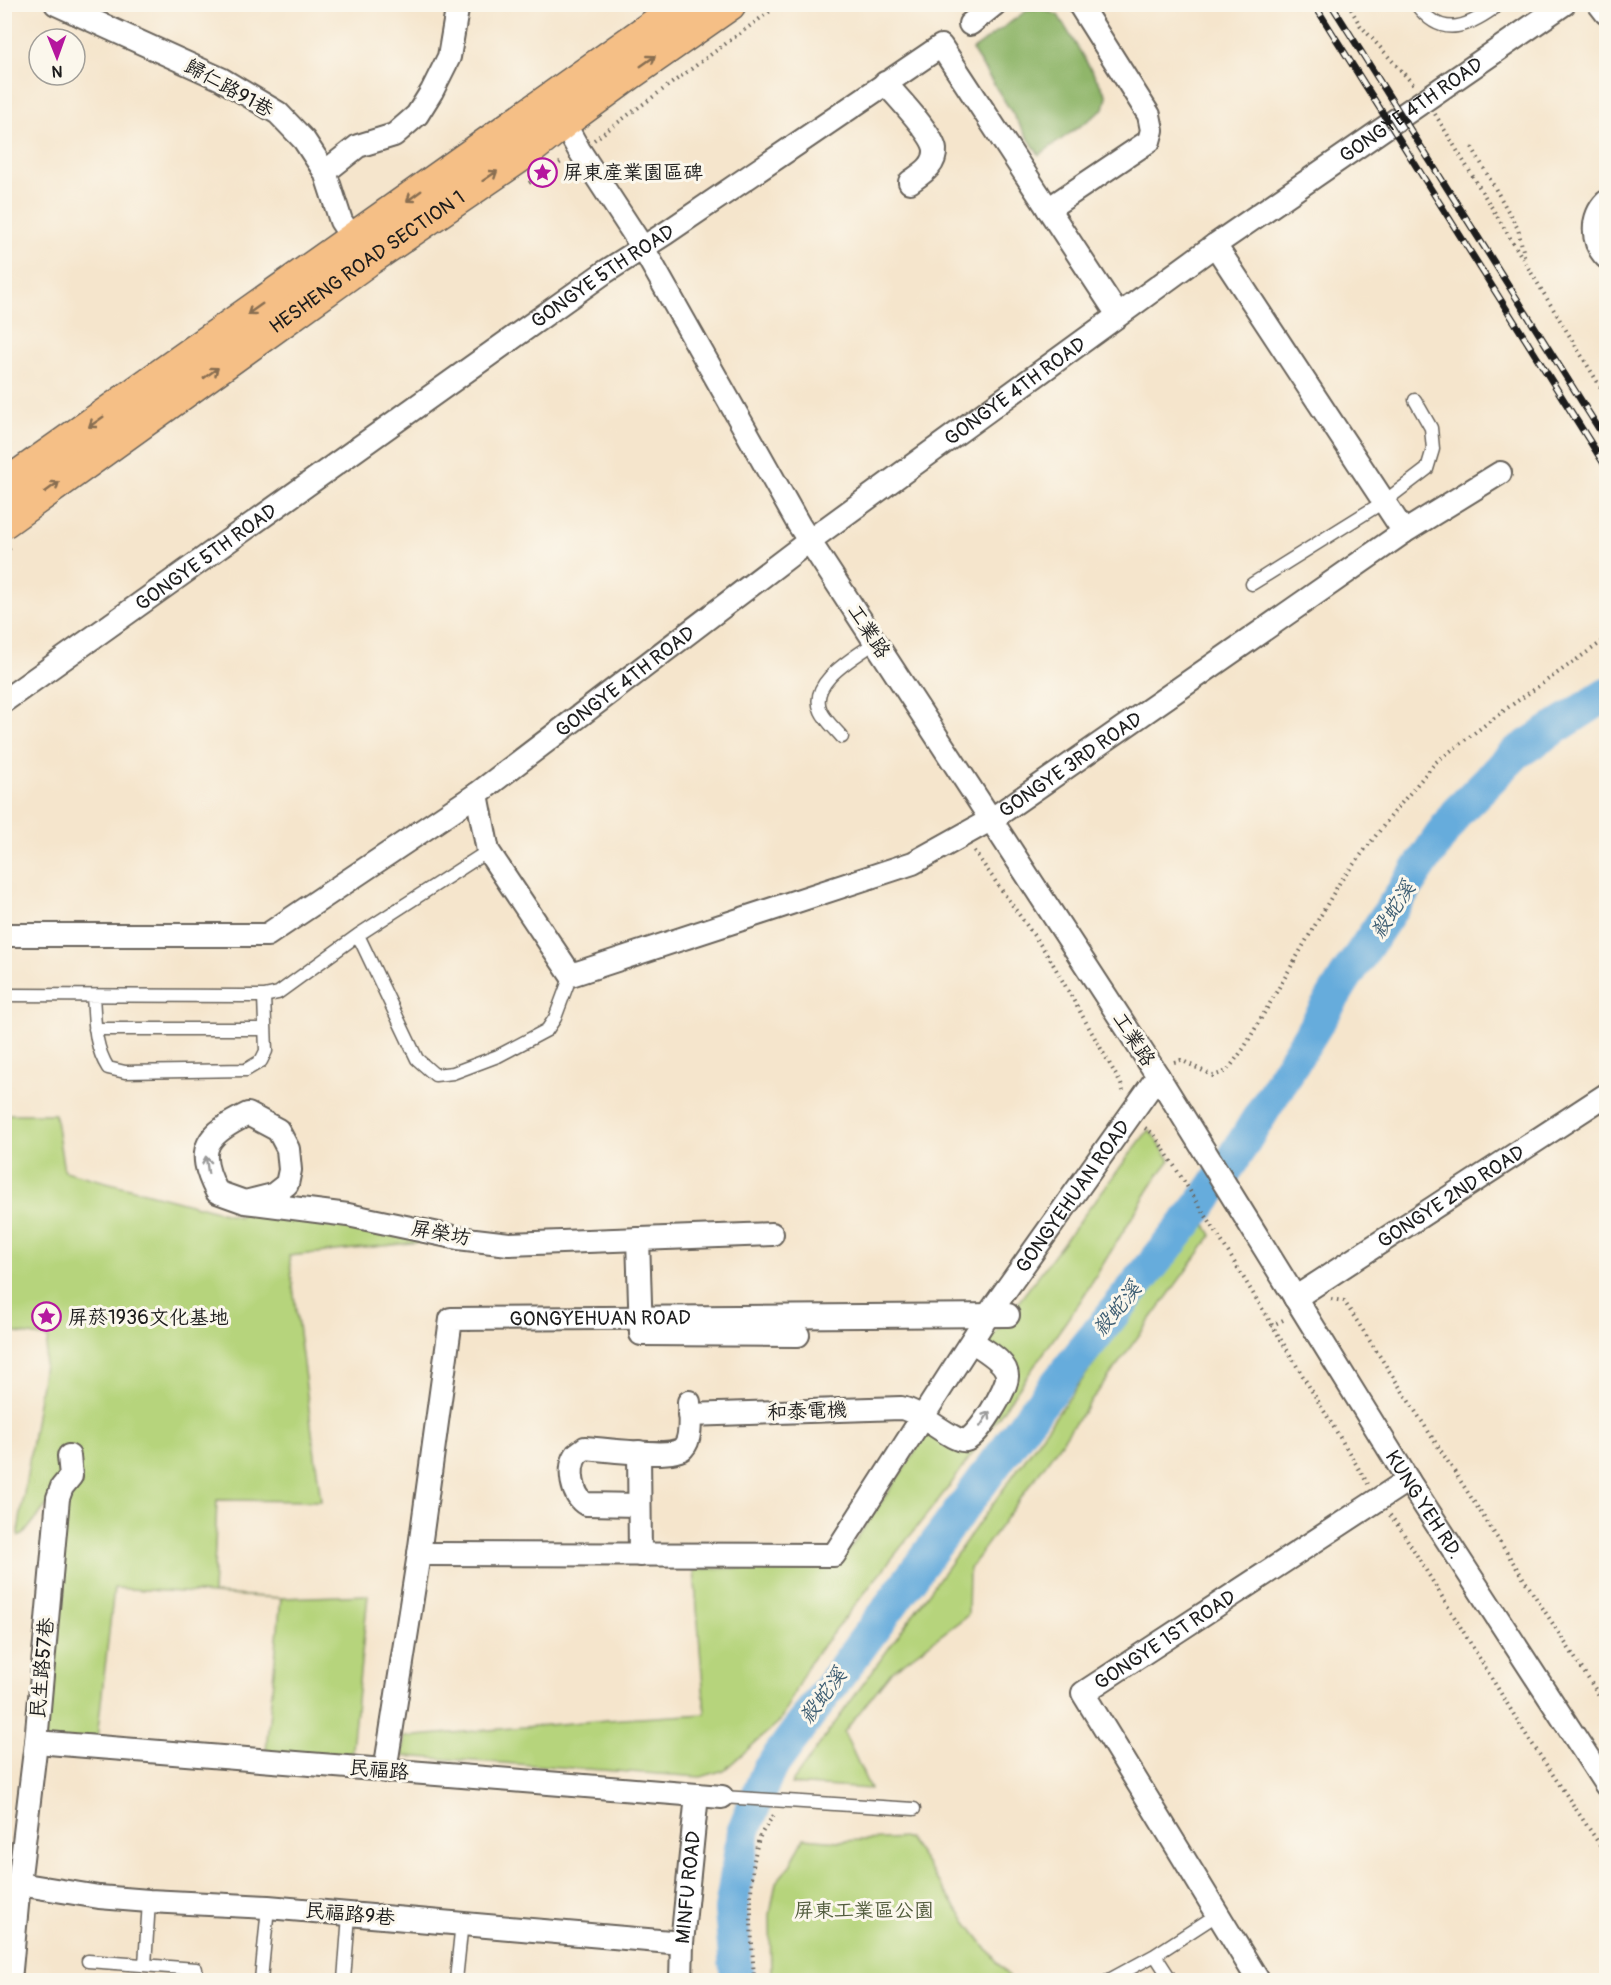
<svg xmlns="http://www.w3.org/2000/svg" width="1611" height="1985" viewBox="0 0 1611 1985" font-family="Pangolin,'LXGW WenKai TC',sans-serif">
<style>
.green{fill:#b6d47b;stroke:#69784c;stroke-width:1.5}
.forest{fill:#90b66b;stroke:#566944;stroke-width:1.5}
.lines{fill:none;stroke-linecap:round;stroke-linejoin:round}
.river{stroke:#66acdc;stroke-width:34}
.lane-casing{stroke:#68625a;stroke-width:15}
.street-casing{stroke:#68625a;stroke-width:26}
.primary-casing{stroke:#68625a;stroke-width:36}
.path{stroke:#68625a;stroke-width:4;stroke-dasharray:1.5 4.5;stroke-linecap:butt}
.lane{stroke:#fff;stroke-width:12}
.street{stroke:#fff;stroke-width:22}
.primary{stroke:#f5bf86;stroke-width:33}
.rail-casing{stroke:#1c1c1c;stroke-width:7}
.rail{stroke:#fbf7ec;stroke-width:4.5;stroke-dasharray:14;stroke-linecap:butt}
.oneway{stroke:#886e51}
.oneway2{stroke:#999}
.labels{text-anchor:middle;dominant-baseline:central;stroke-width:6;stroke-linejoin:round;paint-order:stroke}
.street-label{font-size:20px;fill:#1c1c1c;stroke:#fbf7ec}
.poi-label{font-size:20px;fill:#1c1c1c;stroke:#fbf7ec;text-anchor:start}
.park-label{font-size:20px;fill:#525c3d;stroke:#fbf7ec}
.water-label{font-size:21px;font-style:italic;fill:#3d5d72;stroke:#fbf7ec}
</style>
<rect width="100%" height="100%" fill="#fbf7ec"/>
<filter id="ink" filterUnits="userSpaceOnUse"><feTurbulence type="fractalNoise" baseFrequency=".0167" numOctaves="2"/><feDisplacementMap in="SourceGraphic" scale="12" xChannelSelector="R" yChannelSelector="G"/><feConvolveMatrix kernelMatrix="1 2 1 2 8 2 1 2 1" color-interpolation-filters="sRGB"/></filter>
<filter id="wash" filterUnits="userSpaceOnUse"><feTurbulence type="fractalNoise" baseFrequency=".008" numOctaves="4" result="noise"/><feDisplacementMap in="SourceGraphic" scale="24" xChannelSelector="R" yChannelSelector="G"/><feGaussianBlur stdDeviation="1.35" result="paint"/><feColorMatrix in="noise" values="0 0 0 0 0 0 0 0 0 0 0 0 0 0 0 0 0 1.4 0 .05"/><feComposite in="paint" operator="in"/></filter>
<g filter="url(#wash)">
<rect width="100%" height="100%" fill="#f5e5cc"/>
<path class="green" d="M4,1114H55L64,1171L240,1217L245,1202L458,1238L289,1256L321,1501L217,1500L213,1594L282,1598L368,1595L350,1768L265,1761L281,1598L114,1588L96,1747L36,1742L61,1487L23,1535L19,1536L18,1533L48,1338L5,1331Z
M1149,1129L1170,1160L1156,1178L1081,1300L951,1484L809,1663L780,1721L724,1770L701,1777L403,1756L404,1737L607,1720L705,1714L694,1569L831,1566L845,1556L934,1424L965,1441L1007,1376L983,1349Z
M1200,1216L1212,1235L969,1569L968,1615L891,1672L844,1732L870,1789L791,1784Z
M804,1838L839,1841L908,1838L962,1916L1011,1980H771L770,1915L776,1882L789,1867Z"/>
<path class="forest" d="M1029,9H1042L1058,15L1107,96L1104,109L1039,155L972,50Z"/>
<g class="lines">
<path class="river" d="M737,1980L731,1910L744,1830L768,1771L1029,1418L1199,1207L1232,1161L1345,978L1456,813L1516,753L1606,695"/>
</g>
</g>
<g filter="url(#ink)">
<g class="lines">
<defs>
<path id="lane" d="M1416,4C1443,42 1470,25 1500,4
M1252,584L1385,501L1427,469L1433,449L1431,428L1415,400
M842,737C835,729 825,720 821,711C807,682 857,656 876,642
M358,935L417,1059L435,1075L453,1073L498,1056L547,1030L555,1018L571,975
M4,995L244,996H264L278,993L358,935L488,851
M93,996C95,1022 94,1046 108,1068L125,1072L246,1070L261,1061L266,1051L264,996
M95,1029H265
M722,1797L914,1809
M1155,1955L1171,1980
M88,1961L196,1969
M145,1965L149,1901
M261,1980L268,1907
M344,1980L349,1915
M456,1980L462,1922
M1109,1980L1155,1955L1218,1914"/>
<g id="street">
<path d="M56,4L221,79L278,113L304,140L325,172L341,221L360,250"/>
<path d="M1599,4L1606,13"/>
<path d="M970,24L995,4"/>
<path d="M885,83C896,95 934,136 935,150C936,166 921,174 910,182"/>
<path id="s1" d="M556,109L579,150L643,248L799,525L1158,1076L1408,1480L1606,1785"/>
<path d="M325,172L358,146L394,135L417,115L432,91L449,57L458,4"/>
<path d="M1606,202C1591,217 1591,242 1606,257"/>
<path d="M1048,209L1149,141L1152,130L1149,115L1079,4"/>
<path d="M1404,532L1500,473"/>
<path id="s2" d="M4,701L605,272L666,233L941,46L1118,315"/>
<path id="s3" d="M477,794L488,851L571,975L913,863L992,819L1404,532L1215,245"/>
<path id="s4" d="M4,935H267L477,794L809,541L1215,245L1564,4"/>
<path d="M245,1202L273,1195L287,1184L290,1170L288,1149L278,1130L248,1114C207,1134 194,1148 217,1192L245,1202L348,1215L458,1238L509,1244L772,1234"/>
<path d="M638,1239L641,1334L798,1335"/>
<path id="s5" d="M1295,1298L1606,1095"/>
<path d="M689,1415L901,1408C921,1411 953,1443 966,1440C977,1438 1008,1388 1007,1376C1007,1361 982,1349 972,1341"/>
<path d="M639,1452L640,1555"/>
<path d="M639,1505L586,1504C572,1497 567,1468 577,1454C578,1453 584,1449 585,1448C603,1449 672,1459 683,1448C693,1438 689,1414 689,1402"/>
<path id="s6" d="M419,1554L834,1555L988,1315L1158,1076"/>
<path d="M36,1742L722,1797"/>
<path id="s7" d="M385,1771L419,1554L451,1319L1008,1315"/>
<path d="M19,1884L99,1897L149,1901L268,1907L682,1943"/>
<path d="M10,1980L19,1884L36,1742L58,1498L62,1487L71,1476L69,1456"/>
<path id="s8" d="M681,1980L682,1943L697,1795"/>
<path id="s9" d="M1258,1980L1083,1693L1408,1480"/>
</g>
<g id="primary">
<path d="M4,487L685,4"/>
<path id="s10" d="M4,521L367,260L528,150L563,122L630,73L729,4"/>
</g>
</defs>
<use href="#lane" class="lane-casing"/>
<use href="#street" class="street-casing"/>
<use href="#primary" class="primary-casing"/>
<path class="path" d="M1348,4L1360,25L1413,84
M1435,114L1606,396
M594,140L780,4
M1472,147L1518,229L1525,259
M529,183L563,161
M4,552L13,546
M974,851L1049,957L1121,1084L1123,1091
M1174,1062L1181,1060L1213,1076L1227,1071L1244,1048L1340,882L1394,812L1436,762L1506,709L1606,639
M1145,1128L1154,1134L1216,1232L1368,1484
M1331,1299L1344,1301L1606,1706
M1271,1326L1287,1318
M1390,1515L1402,1531L1525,1733L1606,1854
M754,1980C752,1939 746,1879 759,1839C762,1831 769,1822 774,1815"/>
<use href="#lane" class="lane"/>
<use href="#street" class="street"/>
<use href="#primary" class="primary"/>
<defs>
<path id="rail" d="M1314,4L1606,467
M1331,4L1606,440"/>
</defs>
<use href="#rail" class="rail-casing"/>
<use href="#rail" class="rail"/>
</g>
<defs><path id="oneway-shaft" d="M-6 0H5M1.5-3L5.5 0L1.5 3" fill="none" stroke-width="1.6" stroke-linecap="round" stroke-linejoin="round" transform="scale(1.5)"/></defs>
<g class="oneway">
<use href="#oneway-shaft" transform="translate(648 61) rotate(-35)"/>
<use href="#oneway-shaft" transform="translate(490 176) rotate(-34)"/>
<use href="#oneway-shaft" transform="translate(414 196) rotate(144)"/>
<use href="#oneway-shaft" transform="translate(255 309) rotate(145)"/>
<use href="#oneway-shaft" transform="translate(211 373) rotate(-36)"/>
<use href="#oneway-shaft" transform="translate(96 422) rotate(145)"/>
<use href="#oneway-shaft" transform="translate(52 487) rotate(-36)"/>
</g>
<g class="oneway2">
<use href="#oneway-shaft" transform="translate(207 1165) rotate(-98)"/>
<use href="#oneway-shaft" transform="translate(985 1419) rotate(-57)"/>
</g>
</g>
<defs>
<symbol id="sight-ring" viewBox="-11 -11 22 22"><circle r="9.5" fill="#fbf7ec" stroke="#b5179e" stroke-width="1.5"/><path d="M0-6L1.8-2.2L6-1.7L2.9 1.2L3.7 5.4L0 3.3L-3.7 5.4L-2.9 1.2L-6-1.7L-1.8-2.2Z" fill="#b5179e"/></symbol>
</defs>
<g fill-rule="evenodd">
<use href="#sight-ring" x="526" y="156" width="33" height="33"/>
<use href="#sight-ring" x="30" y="1300" width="33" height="33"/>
</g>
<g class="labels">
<g class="street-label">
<text transform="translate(229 88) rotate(29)">歸仁路91巷</text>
<text stroke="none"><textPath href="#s4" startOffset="1674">GONGYE 4TH ROAD</textPath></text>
<text stroke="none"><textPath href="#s10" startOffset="446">HESHENG ROAD SECTION 1</textPath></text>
<text stroke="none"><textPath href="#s2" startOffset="734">GONGYE 5TH ROAD</textPath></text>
<text stroke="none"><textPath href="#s4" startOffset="1188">GONGYE 4TH ROAD</textPath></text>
<text stroke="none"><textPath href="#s2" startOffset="248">GONGYE 5TH ROAD</textPath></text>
<text transform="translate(869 631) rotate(57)">工業路</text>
<text stroke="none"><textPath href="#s4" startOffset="702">GONGYE 4TH ROAD</textPath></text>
<text stroke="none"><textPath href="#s3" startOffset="753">GONGYE 3RD ROAD</textPath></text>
<text transform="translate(1134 1039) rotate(57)">工業路</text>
<text stroke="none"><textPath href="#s6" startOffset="846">GONGYEHUAN ROAD</textPath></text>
<text stroke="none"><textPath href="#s5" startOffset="186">GONGYE 2ND ROAD</textPath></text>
<text transform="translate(441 1233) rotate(10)">屏榮坊</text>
<text stroke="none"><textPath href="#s7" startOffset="606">GONGYEHUAN ROAD</textPath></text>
<text transform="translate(807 1411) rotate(-2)">和泰電機</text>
<text stroke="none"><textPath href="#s1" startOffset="1644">KUNG YEH RD.</textPath></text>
<text stroke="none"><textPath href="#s9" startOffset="434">GONGYE 1ST ROAD</textPath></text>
<text transform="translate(42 1668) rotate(-85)">民生路57巷</text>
<text transform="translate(379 1770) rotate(5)">民福路</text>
<text stroke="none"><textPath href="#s8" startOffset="93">MINFU ROAD</textPath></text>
<text transform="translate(350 1914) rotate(5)">民福路9巷</text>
</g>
<g class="poi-label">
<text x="563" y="172">屏東產業園區碑</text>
<text x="68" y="1317">屏菸1936文化基地</text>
</g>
<g class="park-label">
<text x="864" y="1910">屏東工業區公園</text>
</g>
<g class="water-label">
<text transform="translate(1393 910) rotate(-57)">殺蛇溪</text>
<text transform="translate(1117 1309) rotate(-51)">殺蛇溪</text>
<text transform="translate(823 1696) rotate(-53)">殺蛇溪</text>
</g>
</g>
<rect width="1611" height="1985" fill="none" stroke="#fbf7ec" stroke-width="24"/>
<g transform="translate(57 57) rotate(179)"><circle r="28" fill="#fbf7ec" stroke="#a29f99" stroke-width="1.5"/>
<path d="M0-4.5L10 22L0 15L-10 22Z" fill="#b5179e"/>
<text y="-9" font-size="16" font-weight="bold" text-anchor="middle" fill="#1c1c1c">N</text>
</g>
</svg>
